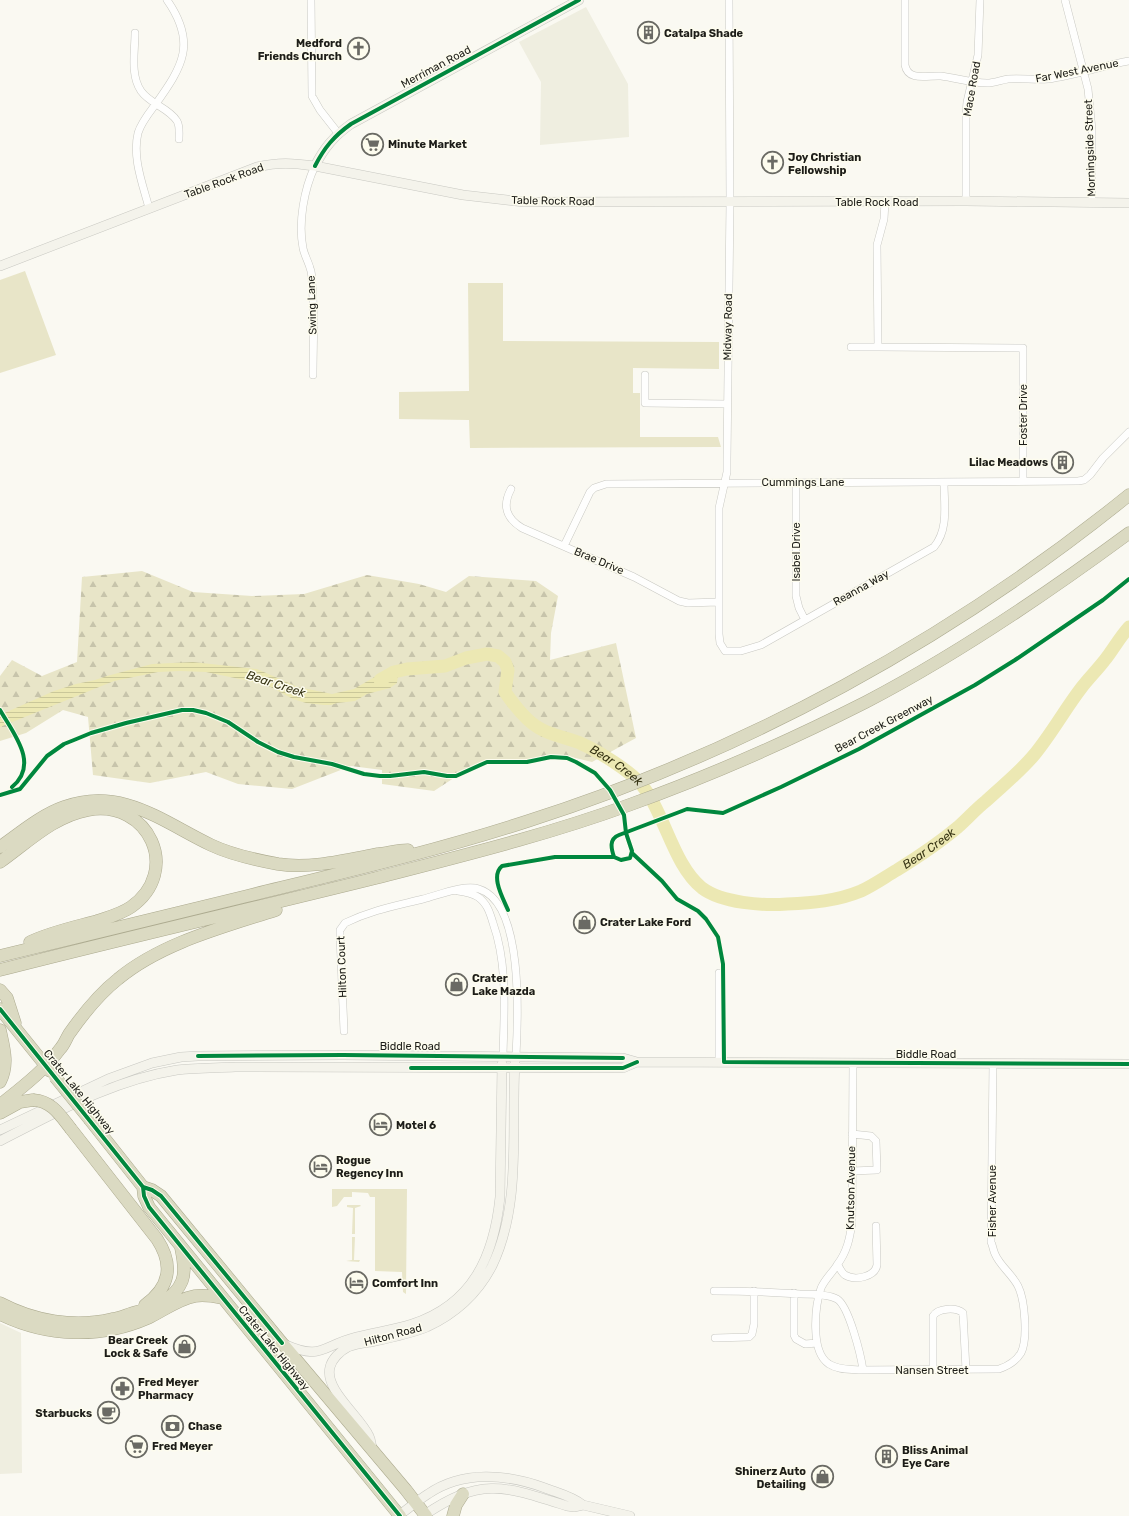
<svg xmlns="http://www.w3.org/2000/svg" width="1129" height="1516" viewBox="0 0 1129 1516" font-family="Rubik,sans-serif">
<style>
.built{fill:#efeee0}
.grass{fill:#e8e5c8}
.forest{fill:url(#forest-firs)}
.water{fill:url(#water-rules)}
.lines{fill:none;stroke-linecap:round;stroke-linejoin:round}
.river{stroke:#ece8b3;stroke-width:13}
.street-casing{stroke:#c8c8c2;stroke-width:8}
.secondary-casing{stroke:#c8c8c2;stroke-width:10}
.highway-casing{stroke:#acaa8f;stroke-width:13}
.street{stroke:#fefefd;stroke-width:7}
.secondary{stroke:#f4f3eb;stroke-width:9}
.highway{stroke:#dbdac2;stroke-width:12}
.highway-bridge-casing{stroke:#acaa8f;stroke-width:13;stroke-linecap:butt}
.highway-bridge{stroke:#dbdac2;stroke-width:12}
.cycleway-casing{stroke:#fdfcee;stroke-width:6}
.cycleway{stroke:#00873e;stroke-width:4}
.labels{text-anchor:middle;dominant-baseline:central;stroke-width:3;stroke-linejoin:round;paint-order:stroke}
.poi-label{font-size:11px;font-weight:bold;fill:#1d1d18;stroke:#fdfcee;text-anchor:start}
.street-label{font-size:11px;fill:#1d1d18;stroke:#fdfcee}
.water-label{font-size:12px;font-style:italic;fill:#363313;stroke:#fdfcee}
</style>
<defs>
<pattern id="forest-firs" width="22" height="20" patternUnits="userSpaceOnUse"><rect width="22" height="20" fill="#e8e5c8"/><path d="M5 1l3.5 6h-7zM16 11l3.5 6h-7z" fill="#c7c4ab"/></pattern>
<pattern id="water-rules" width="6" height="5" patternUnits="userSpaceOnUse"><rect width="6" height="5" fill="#ece8b3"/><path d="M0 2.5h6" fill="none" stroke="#cac799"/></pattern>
</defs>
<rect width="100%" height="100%" fill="#faf9f2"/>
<path class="built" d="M586,7L628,84L629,137L540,145L541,82L519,42Z
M0,1323L21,1333L22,1473L0,1474Z"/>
<path class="grass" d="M25,271L56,355L0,373V280Z
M468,283H503V341L719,342V369L633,368V393H640V437H718L721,447L470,448L469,420L399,419V392L469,391Z
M332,1189H407L406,1294L403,1292L402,1272L375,1271V1197H370L368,1193L352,1192V1197H344L337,1206L332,1207Z
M347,1205H360L361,1206L355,1208V1234H352L353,1208L347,1207Z
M352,1237H355L354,1260H360L359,1262L346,1261L352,1260Z"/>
<path class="forest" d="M142,571L193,592L252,596L304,594L367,575L419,584L446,592L469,576L536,581L558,596L551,633L550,660L616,643L636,738L592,762L567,756L546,757L515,761L487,762L463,772L434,791L382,784V770L351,766L292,789L238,784L206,772L150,783L93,775L88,717L63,710L26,733L0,741V676L12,660L42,676L77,662L82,577Z"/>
<path class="water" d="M193,662L257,669L298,687L332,694L354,689L383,672L392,670L398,676L397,683L390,688L367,694L355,701L337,703L331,705H324L306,703L293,699L267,685L230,677L206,672L180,671L158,672L114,681L0,727V715L54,691L76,684L95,680L107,676L152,664Z"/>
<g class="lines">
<path class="river" id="s1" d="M380,680L394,672L407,669L445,666L466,658L487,654L498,656L505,662L508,670L505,692C514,705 526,721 539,728C552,736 569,738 582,744C598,751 630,771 641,784C665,813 673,865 702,888C722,903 763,906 787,904C812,903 837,901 861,891C874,885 885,877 897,870C918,857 939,843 958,827C968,818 976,809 986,801C1002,786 1020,772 1034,755C1052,733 1065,709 1082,687C1089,678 1097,670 1104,661C1113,650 1119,638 1129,627"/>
<defs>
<path id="street" d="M311,0L312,96L320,110L338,133
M729,0L730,202L727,460V472L719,508V634L720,643L725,651H741L761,645L934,547C949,529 944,504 944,482
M905,0V65C908,82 928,75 941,76C956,78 972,83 987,83C994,83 1001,80 1008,79C1021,78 1035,80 1048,79C1075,75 1102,66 1129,61
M1065,0L1088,89L1092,130V203
M135,33C135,51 130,75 141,91C150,104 169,108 177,121C180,126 179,134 179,139
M966,201V114L967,102L978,55L980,0
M885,202L884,219L877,245L878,347L1023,348V481
M149,208C143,185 132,158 138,133C141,123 149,113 155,105C183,66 197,43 167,0
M851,347H878
M313,375C313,345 315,314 312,283C312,278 312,273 310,268C308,261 304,254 303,248C298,223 304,189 315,166
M645,375V403L727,404
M796,482V596L799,608L805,620
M511,489C502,506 506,518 522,528L634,577L679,601L688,603L718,602
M564,546L590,492L594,488L606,484L1078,481L1084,480L1090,475L1103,458L1129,432
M458,891C465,892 472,893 478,897C487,903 490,913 493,923C508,965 504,1012 503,1056
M344,1031L340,935V930L345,923C372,910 395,906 423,899C439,895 465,884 479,889C524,903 518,1019 516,1056
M719,1062V973
M853,1063L852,1222C850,1238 847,1252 837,1265C832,1273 825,1279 821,1288C815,1306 810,1352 829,1364C838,1370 849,1369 859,1370L999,1369C1008,1366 1016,1361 1021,1353C1028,1339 1025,1300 1018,1286C1012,1274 1000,1266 995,1254C993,1250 993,1246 991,1242L993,1063
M852,1171L877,1170L876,1141L871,1136L852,1134
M838,1265C840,1269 842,1273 845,1275C855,1281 875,1277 877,1265L876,1226
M714,1291C743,1291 771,1292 800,1294C810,1294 828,1294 837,1299C849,1306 861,1356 863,1370
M794,1293V1335L796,1339L805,1344L817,1343
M715,1338L749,1337L752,1334L754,1324V1291
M933,1370V1316C938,1308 956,1307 963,1313L966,1370"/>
<path id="secondary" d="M315,166C324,148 334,136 351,124L579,0
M0,266L257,167C279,162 292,163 315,166L463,195L524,202L966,201L1129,203
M0,1130L108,1079L152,1063L181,1057L198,1056L343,1055L623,1058L637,1062L1129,1064
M0,1141C57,1112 113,1080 177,1070C196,1068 215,1068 235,1067L623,1068L637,1062
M284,1344C322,1361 321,1346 356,1337C375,1332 394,1330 412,1324C473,1304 494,1256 500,1197L502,1064
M372,1448C371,1444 371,1440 369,1436C360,1416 324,1390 330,1367C332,1359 340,1351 348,1347C355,1344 364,1343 371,1342C390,1338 410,1334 427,1327C455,1314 478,1293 492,1266C522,1204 511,1129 515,1063
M398,1516C408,1509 417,1501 428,1494C463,1470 507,1474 545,1488C558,1493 572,1496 583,1505
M423,1516C481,1476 505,1486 567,1506L574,1507L583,1505L630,1516"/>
<path id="highway" d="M0,847C20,833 41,815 64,807C121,786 163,822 211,845C232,855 256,860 278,864C311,869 346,860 378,854C388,853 398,850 408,850
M0,862C27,843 54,816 88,810C149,799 182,871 131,907C121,914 109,917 97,921C75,927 51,932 30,942
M0,956C82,936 165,916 247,896C341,873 436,851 528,821C747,751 951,639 1129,495
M0,970C125,938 251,909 376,878C461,856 547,835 629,805C710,776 789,741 866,702C958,654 1045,595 1129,533
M0,990L7,998L15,1023
M0,1009L50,1071
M0,1030C4,1048 9,1065 0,1082
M0,1105C21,1088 44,1071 60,1049C64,1045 66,1039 69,1034C83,1014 99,994 118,979C161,943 224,927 276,910
M0,1113L20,1102L33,1100
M90,1120L143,1187L144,1196L149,1207L400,1516
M71,1129L157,1239C174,1265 170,1287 145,1305
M143,1187L152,1190L161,1196L282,1343L406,1490L426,1516
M0,1303C34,1321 74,1328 112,1319C120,1318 128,1314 136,1312C153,1308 175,1299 182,1281C186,1271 183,1258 181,1248
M0,1314C47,1337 100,1339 148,1318C163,1311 178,1299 195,1296C204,1295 213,1296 222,1298
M453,1516L456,1505L463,1494"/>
</defs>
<use href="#street" class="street-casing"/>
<use href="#secondary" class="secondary-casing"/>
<use href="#highway" class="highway-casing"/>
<use href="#street" class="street"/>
<use href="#secondary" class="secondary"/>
<use href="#highway" class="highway"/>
<defs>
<path id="highway-bridge" d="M55,1077L90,1120
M33,1100C52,1101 60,1115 71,1129"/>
</defs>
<use href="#highway-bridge" class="highway-bridge-casing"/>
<use href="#highway-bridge" class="highway-bridge"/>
<defs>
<path id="cycleway" d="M315,166C324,148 334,136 351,124L579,0
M0,710C13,733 40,764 12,787
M0,795L20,789L47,756L64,744L74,740L91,733L126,723L182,710H193L206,713L228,722L258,742L278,752L294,757L332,764L364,774L380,776H390L424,772L447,776H456L487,762H527L551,757L567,758L576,762L595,773L610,790L624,815L626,833L632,851L630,858L621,860L614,857C611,848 609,839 619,835L682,811L687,809L723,813L781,787L859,749L975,685L1015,660L1103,600L1129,579
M632,853L662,881L677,899L698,911L706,919L718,937L723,964L724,1062L1129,1064
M508,910C503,898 490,876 502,866L555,857H614
M0,1009L143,1187L144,1196L149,1207L400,1516
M198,1056L343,1055L623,1058
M411,1068H623L637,1062
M143,1187L152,1190L161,1196L282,1343"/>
</defs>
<use href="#cycleway" class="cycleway-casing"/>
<use href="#cycleway" class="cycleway"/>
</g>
<defs>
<symbol id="building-ring" viewBox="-11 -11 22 22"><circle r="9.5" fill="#fdfcee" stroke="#6a6a64" stroke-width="1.5"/><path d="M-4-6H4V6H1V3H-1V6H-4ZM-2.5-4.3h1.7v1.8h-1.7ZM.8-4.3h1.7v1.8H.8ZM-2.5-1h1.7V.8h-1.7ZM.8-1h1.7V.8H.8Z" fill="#6a6a64"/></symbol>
<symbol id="church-ring" viewBox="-11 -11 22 22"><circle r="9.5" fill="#fdfcee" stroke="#6a6a64" stroke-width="1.5"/><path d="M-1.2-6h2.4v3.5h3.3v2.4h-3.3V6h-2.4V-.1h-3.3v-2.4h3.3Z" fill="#6a6a64"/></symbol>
<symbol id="supermarket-ring" viewBox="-11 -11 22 22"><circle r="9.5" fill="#fdfcee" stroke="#6a6a64" stroke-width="1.5"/><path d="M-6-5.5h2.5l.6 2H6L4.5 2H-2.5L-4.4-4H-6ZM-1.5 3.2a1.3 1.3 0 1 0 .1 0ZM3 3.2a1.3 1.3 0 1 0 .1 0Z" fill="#6a6a64"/></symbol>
<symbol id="shop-ring" viewBox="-11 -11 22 22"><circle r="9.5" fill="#fdfcee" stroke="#6a6a64" stroke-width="1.5"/><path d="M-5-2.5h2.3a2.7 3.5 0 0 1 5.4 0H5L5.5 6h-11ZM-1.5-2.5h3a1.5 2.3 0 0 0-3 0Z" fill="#6a6a64"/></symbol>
<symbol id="hotel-ring" viewBox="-11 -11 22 22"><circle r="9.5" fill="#fdfcee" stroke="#6a6a64" stroke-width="1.5"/><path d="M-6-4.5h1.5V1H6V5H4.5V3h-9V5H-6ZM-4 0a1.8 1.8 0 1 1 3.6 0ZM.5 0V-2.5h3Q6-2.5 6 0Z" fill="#6a6a64"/></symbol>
<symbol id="pharmacy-ring" viewBox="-11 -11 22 22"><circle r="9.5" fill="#fdfcee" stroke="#6a6a64" stroke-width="1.5"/><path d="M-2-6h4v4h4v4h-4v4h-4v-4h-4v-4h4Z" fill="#6a6a64"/></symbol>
<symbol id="cafe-ring" viewBox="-11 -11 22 22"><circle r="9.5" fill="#fdfcee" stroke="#6a6a64" stroke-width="1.5"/><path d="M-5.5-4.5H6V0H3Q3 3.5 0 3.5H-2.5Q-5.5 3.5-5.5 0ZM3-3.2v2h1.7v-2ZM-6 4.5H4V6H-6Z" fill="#6a6a64"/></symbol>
<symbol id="bank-ring" viewBox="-11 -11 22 22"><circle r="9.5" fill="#fdfcee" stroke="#6a6a64" stroke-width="1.5"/><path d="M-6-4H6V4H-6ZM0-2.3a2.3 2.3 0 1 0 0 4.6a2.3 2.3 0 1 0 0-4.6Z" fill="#6a6a64"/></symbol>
</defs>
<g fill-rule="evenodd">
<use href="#building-ring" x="636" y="20" width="25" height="25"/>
<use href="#church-ring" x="346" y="36" width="25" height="25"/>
<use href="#supermarket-ring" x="360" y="132" width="25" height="25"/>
<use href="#church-ring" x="760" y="150" width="25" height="25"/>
<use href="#building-ring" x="1050" y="450" width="25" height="25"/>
<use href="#shop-ring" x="572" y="910" width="25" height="25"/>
<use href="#shop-ring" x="444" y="972" width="25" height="25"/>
<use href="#hotel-ring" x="368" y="1112" width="25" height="25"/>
<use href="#hotel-ring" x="308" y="1154" width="25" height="25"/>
<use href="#hotel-ring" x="344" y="1270" width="25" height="25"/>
<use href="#shop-ring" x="172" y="1334" width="25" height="25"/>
<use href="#pharmacy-ring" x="110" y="1376" width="25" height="25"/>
<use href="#cafe-ring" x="96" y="1400" width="25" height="25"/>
<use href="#bank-ring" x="160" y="1414" width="25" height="25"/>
<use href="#supermarket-ring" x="124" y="1434" width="25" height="25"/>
<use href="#building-ring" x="874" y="1444" width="25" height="25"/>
<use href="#shop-ring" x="810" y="1464" width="25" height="25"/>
</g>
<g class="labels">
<g class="poi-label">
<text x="664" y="33">Catalpa Shade</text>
<text x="342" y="43" text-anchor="end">Medford<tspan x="342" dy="13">Friends Church</tspan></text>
<text x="388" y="144">Minute Market</text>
<text x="788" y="157">Joy Christian<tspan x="788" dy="13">Fellowship</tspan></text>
<text x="1048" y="462" text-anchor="end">Lilac Meadows</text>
<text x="600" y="922">Crater Lake Ford</text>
<text x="472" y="978">Crater<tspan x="472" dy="13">Lake Mazda</tspan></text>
<text x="396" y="1125">Motel 6</text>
<text x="336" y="1160">Rogue<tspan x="336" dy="13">Regency Inn</tspan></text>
<text x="372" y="1283">Comfort Inn</text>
<text x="168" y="1340" text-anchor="end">Bear Creek<tspan x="168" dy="13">Lock &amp; Safe</tspan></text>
<text x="138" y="1382">Fred Meyer<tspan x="138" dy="13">Pharmacy</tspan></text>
<text x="92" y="1413" text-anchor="end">Starbucks</text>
<text x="188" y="1426">Chase</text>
<text x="152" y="1446">Fred Meyer</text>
<text x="902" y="1450">Bliss Animal<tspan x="902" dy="13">Eye Care</tspan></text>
<text x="806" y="1471" text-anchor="end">Shinerz Auto<tspan x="806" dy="13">Detailing</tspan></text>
</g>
<g class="street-label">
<text transform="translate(436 67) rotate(-28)">Merriman Road</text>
<text transform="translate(1077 71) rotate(-11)">Far West Avenue</text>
<text transform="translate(972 89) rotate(-80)">Mace Road</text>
<text transform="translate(1090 148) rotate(-92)">Morningside Street</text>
<text transform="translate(224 181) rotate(-20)">Table Rock Road</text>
<text transform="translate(553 201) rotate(1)">Table Rock Road</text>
<text x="877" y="202">Table Rock Road</text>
<text transform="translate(312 305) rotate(-92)">Swing Lane</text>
<text transform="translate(728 327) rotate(-89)">Midway Road</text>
<text transform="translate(1023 415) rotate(-90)">Foster Drive</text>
<text x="803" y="482">Cummings Lane</text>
<text transform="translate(796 552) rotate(-90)">Isabel Drive</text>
<text transform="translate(599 561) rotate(23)">Brae Drive</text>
<text transform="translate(861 588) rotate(-29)">Reanna Way</text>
<text transform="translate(884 724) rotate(-28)">Bear Creek Greenway</text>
<text transform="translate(342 967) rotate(-92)">Hilton Court</text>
<text x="410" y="1046">Biddle Road</text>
<text x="926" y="1054">Biddle Road</text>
<text transform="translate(79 1092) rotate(51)">Crater Lake Highway</text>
<text transform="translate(851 1188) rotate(-89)">Knutson Avenue</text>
<text transform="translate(992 1201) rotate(-90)">Fisher Avenue</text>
<text transform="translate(393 1335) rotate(-15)">Hilton Road</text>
<text transform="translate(274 1348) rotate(51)">Crater Lake Highway</text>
<text x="932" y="1370">Nansen Street</text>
</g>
<g class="water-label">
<text transform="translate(276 684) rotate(18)">Bear Creek</text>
<text stroke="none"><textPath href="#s1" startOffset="299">Bear Creek</textPath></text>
<text stroke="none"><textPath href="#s1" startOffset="695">Bear Creek</textPath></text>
</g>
</g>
</svg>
